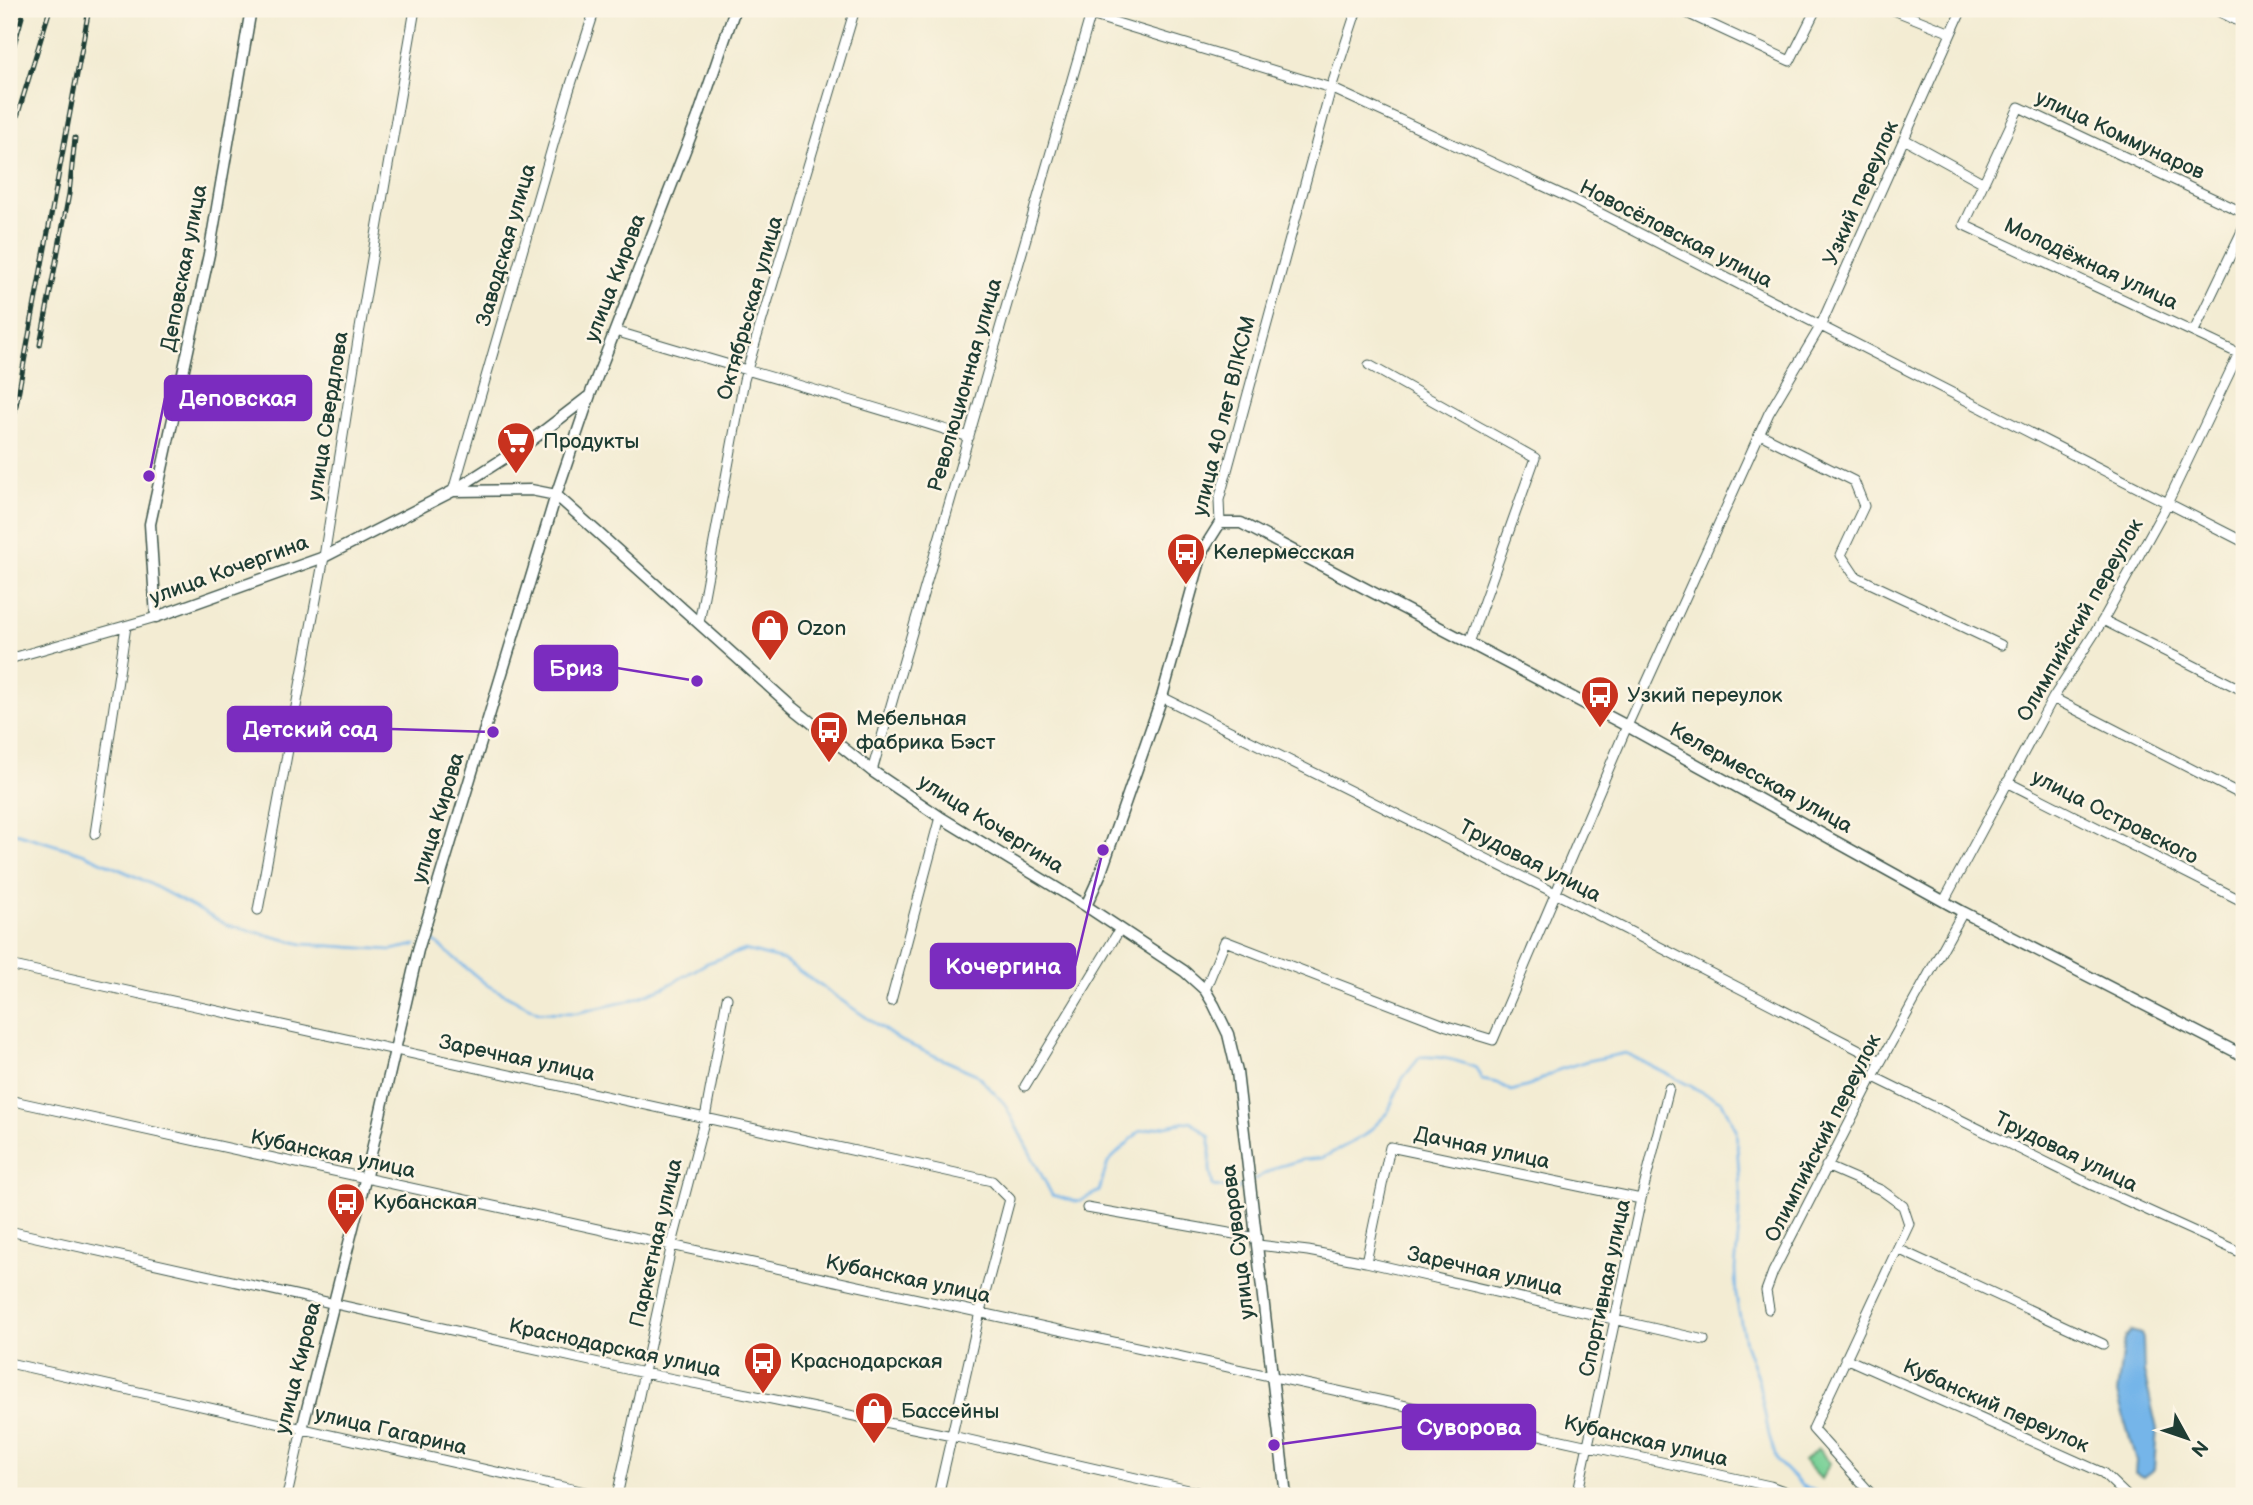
<svg xmlns="http://www.w3.org/2000/svg" width="2253" height="1505" viewBox="0 0 2253 1505" font-family="'Balsamiq Sans',sans-serif">
<style>
.green{fill:#78d096;stroke:#4c8665;stroke-width:2}
.water{fill:#75b5e9;stroke:#4a798e;stroke-width:2}
.lines{fill:none;stroke-linecap:round;stroke-linejoin:round}
.stream{stroke:#75b5e9;stroke-width:2.5}
.minor-casing{stroke:#3f574c;stroke-width:11}
.tertiary-casing{stroke:#3f574c;stroke-width:13}
.minor{stroke:#fff;stroke-width:9}
.tertiary{stroke:#fff;stroke-width:10}
.rail-casing{stroke:#1f3d34;stroke-width:5}
.rail{stroke:#fcf5e5;stroke-width:2.5;stroke-dasharray:8;stroke-linecap:butt}
.labels{text-anchor:middle;dominant-baseline:central;stroke-width:5;stroke-linejoin:round;paint-order:stroke}
.street-label{font-size:21px;fill:#1f3d34;stroke:#fcf5e5}
.poi-label{font-size:21px;fill:#1f3d34;stroke:#fcf5e5;text-anchor:start}
.leader{fill:none;stroke:#7b2cbf;stroke-width:2.5}
.callout-dot{fill:#7b2cbf;stroke:#fcf5e5;stroke-width:2.5}
.callout{fill:#7b2cbf;stroke:#7b2cbf;stroke-width:2.5}
.callout-label{font-size:23px;text-anchor:middle;font-weight:bold;fill:#fff}
</style>
<rect width="100%" height="100%" fill="#fcf5e5"/>
<filter id="ink" filterUnits="userSpaceOnUse"><feTurbulence type="fractalNoise" baseFrequency=".0143" numOctaves="2"/><feDisplacementMap in="SourceGraphic" scale="14" xChannelSelector="R" yChannelSelector="G"/><feConvolveMatrix kernelMatrix="1 2 1 2 8 2 1 2 1" color-interpolation-filters="sRGB"/></filter>
<filter id="wash" filterUnits="userSpaceOnUse"><feTurbulence type="fractalNoise" baseFrequency=".00686" numOctaves="4" result="noise"/><feDisplacementMap in="SourceGraphic" scale="28" xChannelSelector="R" yChannelSelector="G"/><feGaussianBlur stdDeviation="1.57" result="paint"/><feColorMatrix in="noise" values="0 0 0 0 0 0 0 0 0 0 0 0 0 0 0 0 0 1.4 0 .05"/><feComposite in="paint" operator="in"/></filter>
<g filter="url(#wash)">
<rect width="100%" height="100%" fill="#f3ecd3"/>
<path class="green" d="M1818,1449L1830,1463L1821,1479L1804,1461Z"/>
<path class="water" d="M2131,1331L2141,1334L2143,1339L2144,1372L2157,1429L2154,1469L2143,1477L2135,1473L2136,1461L2117,1393L2123,1346L2126,1337Z"/>
<g class="lines">
<path class="stream" d="M9,831L85,854L141,879L227,925L303,944L391,950L416,945
M423,944L435,942L487,985L538,1012L576,1013L629,1001L665,987L707,963L745,950L783,960L899,1040L976,1074L1004,1103L1052,1195L1078,1202L1099,1191L1108,1162L1140,1131L1191,1121L1210,1137V1170L1213,1186L1237,1189L1247,1183
M1253,1180L1277,1167L1301,1160L1322,1158L1364,1136L1387,1114L1403,1078L1420,1057C1441,1056 1457,1060 1476,1068L1482,1080L1498,1083L1511,1091L1529,1086L1558,1070L1587,1061L1626,1053L1722,1102L1736,1129L1740,1188L1739,1227L1735,1269L1736,1296L1745,1344L1758,1379L1769,1435L1777,1461L1802,1486L1828,1496"/>
</g>
</g>
<g filter="url(#ink)">
<g class="lines">
<defs>
<path id="minor" d="M1071,9L1331,88L1578,202L2244,542
M1678,9L1790,61L1816,9
M1891,9L1951,33
M2214,9L2244,24
M1904,139L1982,182
M2244,213L2019,107L1964,225L2244,356
M615,331C733,367 851,399 969,437
M2194,331L2244,227
M1369,365L1535,458L1469,643
M1760,434L1854,481L1864,506L1841,555L1855,576L2001,645
M453,491L566,100L595,9
M1220,523L1219,500L1331,88L1357,9
M2103,620L2244,691
M699,623L744,380L855,9
M9,659L156,617
M1162,697L1557,894L1881,1061
M2053,698L2244,796
M872,771L1092,10
M2007,782L2244,902
M95,834L126,626
M1944,901L2053,698L2103,620L2164,510L2239,353
M258,910L324,557L358,340L415,9
M9,965L992,1181L1010,1199L980,1312L938,1496
M1205,990L1225,941L1447,1026L1493,1040L1627,726L1769,413L1820,327L1962,9
M891,1001L940,817
M1874,1077L2094,1186L2244,1254
M1025,1086L1120,929
M9,1100L1589,1446L1770,1486L1797,1496
M1826,1166L1881,1190L1903,1206L1909,1224L1813,1429L1873,1496
M1087,1208L1257,1238
M9,1231L644,1373L952,1436L1215,1496
M1258,1245L1308,1251L1366,1262L1704,1340
M1898,1249L2103,1344
M1366,1262L1390,1147L1641,1199
M1769,1309L1766,1291L1773,1272L1881,1061L1963,912
M1845,1358L2103,1473L2127,1496
M9,1363L603,1496
M287,1496L302,1429
M617,1496L672,1244L705,1118L727,998
M1577,1496L1641,1199L1669,1088"/>
<path id="tertiary" d="M251,9L209,254L150,524L156,617L324,557L453,491L528,443L588,397
M453,491L531,490L556,495L793,708L872,771L940,817L1086,906L1184,971L1205,990L1214,1005L1228,1034L1237,1072L1286,1496
M1086,906L1100,875L1162,697L1203,550L1220,523H1241L1627,726L1963,912L2244,1056
M302,1429L365,1180L418,950L556,495L590,395L698,117L735,9"/>
</defs>
<use href="#minor" class="minor-casing"/>
<use href="#tertiary" class="tertiary-casing"/>
<use href="#minor" class="minor"/>
<use href="#tertiary" class="tertiary"/>
<defs>
<path id="rail" d="M9,62L22,17
M9,143L50,9
M40,345L69,194L75,138
M11,433L89,9"/>
</defs>
<use href="#rail" class="rail-casing"/>
<use href="#rail" class="rail"/>
</g>
</g>
<defs>
<symbol id="supermarket-pin" viewBox="-11 -11 22 30"><path d="M0 17L-7.5 6A9.5 9.5 0 1 1 7.5 6Z" fill="#c8321e" stroke="#fcf5e5"/><path d="M-6-5.5h2.5l.6 2H6L4.5 2H-2.5L-4.4-4H-6ZM-1.5 3.2a1.3 1.3 0 1 0 .1 0ZM3 3.2a1.3 1.3 0 1 0 .1 0Z" fill="#fff"/></symbol>
<symbol id="bus-pin" viewBox="-11 -11 22 30"><path d="M0 17L-7.5 6A9.5 9.5 0 1 1 7.5 6Z" fill="#c8321e" stroke="#fcf5e5"/><path d="M-5-6H5V4H4V6H2V4H-2V6H-4V4H-5ZM-3.5-4V0h7V-4ZM-3.5 1.2v1.5H-2V1.2ZM2 1.2v1.5H3.5V1.2Z" fill="#fff"/></symbol>
<symbol id="shop-pin" viewBox="-11 -11 22 30"><path d="M0 17L-7.5 6A9.5 9.5 0 1 1 7.5 6Z" fill="#c8321e" stroke="#fcf5e5"/><path d="M-5-2.5h2.3a2.7 3.5 0 0 1 5.4 0H5L5.5 6h-11ZM-1.5-2.5h3a1.5 2.3 0 0 0-3 0Z" fill="#fff"/></symbol>
</defs>
<g fill-rule="evenodd">
<use href="#supermarket-pin" x="494" y="419" width="44" height="60"/>
<use href="#bus-pin" x="1164" y="530" width="44" height="60"/>
<use href="#shop-pin" x="748" y="606" width="44" height="60"/>
<use href="#bus-pin" x="1578" y="673" width="44" height="60"/>
<use href="#bus-pin" x="807" y="708" width="44" height="60"/>
<use href="#bus-pin" x="324" y="1180" width="44" height="60"/>
<use href="#bus-pin" x="741" y="1339" width="44" height="60"/>
<use href="#shop-pin" x="852" y="1389" width="44" height="60"/>
</g>
<g class="labels">
<g class="street-label">
<text transform="translate(2120 135) rotate(25)">улица Коммунаров</text>
<text transform="translate(1861 193) rotate(-66)">Узкий переулок</text>
<text transform="translate(1676 234) rotate(27)">Новосёловская улица</text>
<text transform="translate(506 245) rotate(-74)">Заводская улица</text>
<text transform="translate(2091 264) rotate(25)">Молодёжная улица</text>
<text transform="translate(184 268) rotate(-79)">Деповская улица</text>
<text transform="translate(615 278) rotate(-69)">улица Кирова</text>
<text transform="translate(750 308) rotate(-74)">Октябрьская улица</text>
<text transform="translate(965 385) rotate(-74)">Революционная улица</text>
<text transform="translate(328 416) rotate(-81)">улица Свердлова</text>
<text transform="translate(1224 416) rotate(-76)">улица 40 лет ВЛКСМ</text>
<text transform="translate(229 570) rotate(-20)">улица Кочергина</text>
<text transform="translate(2080 620) rotate(-60)">Олимпийский переулок</text>
<text transform="translate(1761 778) rotate(29)">Келермесская улица</text>
<text transform="translate(2115 817) rotate(27)">улица Островского</text>
<text transform="translate(438 818) rotate(-73)">улица Кирова</text>
<text transform="translate(991 824) rotate(32)">улица Кочергина</text>
<text transform="translate(1530 861) rotate(27)">Трудовая улица</text>
<text transform="translate(517 1058) rotate(12)">Заречная улица</text>
<text transform="translate(1823 1138) rotate(-63)">Олимпийский переулок</text>
<text transform="translate(1482 1148) rotate(12)">Дачная улица</text>
<text transform="translate(2066 1152) rotate(26)">Трудовая улица</text>
<text transform="translate(333 1154) rotate(12)">Кубанская улица</text>
<text transform="translate(1238 1242) rotate(-97)">улица Суворова</text>
<text transform="translate(656 1243) rotate(-77)">Паркетная улица</text>
<text transform="translate(1485 1271) rotate(13)">Заречная улица</text>
<text transform="translate(908 1279) rotate(12)">Кубанская улица</text>
<text transform="translate(1605 1288) rotate(-78)">Спортивная улица</text>
<text transform="translate(615 1348) rotate(12)">Краснодарская улица</text>
<text transform="translate(298 1368) rotate(-76)">улица Кирова</text>
<text transform="translate(1996 1406) rotate(24)">Кубанский переулок</text>
<text transform="translate(391 1431) rotate(13)">улица Гагарина</text>
<text transform="translate(1646 1441) rotate(13)">Кубанская улица</text>
</g>
<g class="poi-label">
<text x="543" y="441">Продукты</text>
<text x="1213" y="552">Келермесская</text>
<text x="797" y="628">Ozon</text>
<text x="1627" y="695">Узкий переулок</text>
<text x="856" y="718">Мебельная<tspan x="856" dy="24">фабрика Бэст</tspan></text>
<text x="373" y="1202">Кубанская</text>
<text x="790" y="1361">Краснодарская</text>
<text x="901" y="1411">Бассейны</text>
</g>
</g>
<path class="leader" d="M149 476L165 398M697 681L617 668M493 732L391 729M1103 850L1075 966M1274 1445L1403 1427"/>
<g class="callout-dot">
<circle cx="149" cy="476" r="7"/>
<circle cx="697" cy="681" r="7"/>
<circle cx="493" cy="732" r="7"/>
<circle cx="1103" cy="850" r="7"/>
<circle cx="1274" cy="1445" r="7"/>
</g>
<g class="callout">
<rect x="165" y="376" width="146" height="44" rx="7"/>
<rect x="535" y="646" width="82" height="44" rx="7"/>
<rect x="228" y="707" width="163" height="44" rx="7"/>
<rect x="931" y="944" width="144" height="44" rx="7"/>
<rect x="1403" y="1405" width="132" height="44" rx="7"/>
</g>
<g class="callout-label">
<text x="238" y="406">Деповская</text>
<text x="576" y="676">Бриз</text>
<text x="310" y="737">Детский сад</text>
<text x="1003" y="974">Кочергина</text>
<text x="1469" y="1435">Суворова</text>
</g>
<rect width="2253" height="1505" fill="none" stroke="#fcf5e5" stroke-width="35"/>
<g transform="translate(2187 1438) rotate(130)" stroke="#fcf5e5" stroke-width="5" paint-order="stroke">
<path d="M0-5L12 26L0 18L-12 26Z" fill="#1f3d34"/>
<text y="-10" font-size="19" font-weight="bold" text-anchor="middle" fill="#1f3d34">N</text>
</g>
</svg>
